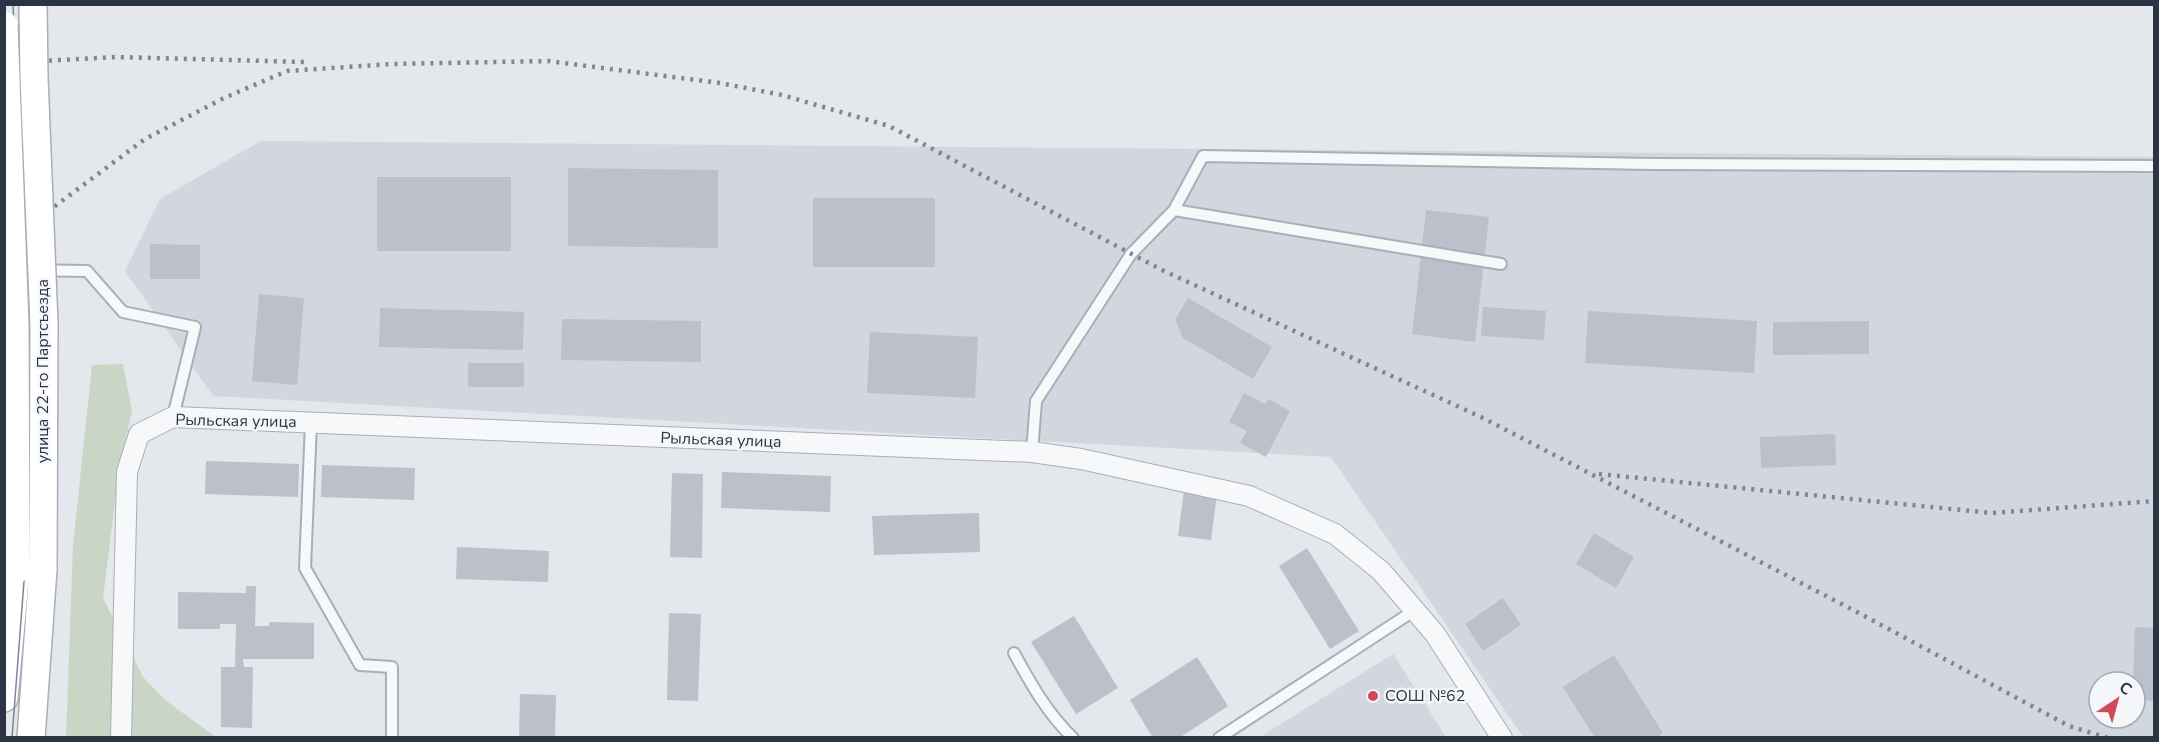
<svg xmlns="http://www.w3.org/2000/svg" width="2159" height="742" viewBox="0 0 2159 742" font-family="'Nunito Sans',sans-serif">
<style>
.built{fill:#d2d6de;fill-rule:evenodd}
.green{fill:#c9d6c5}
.building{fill:#bbc0ca}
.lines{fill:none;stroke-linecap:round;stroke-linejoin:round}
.service-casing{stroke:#a9aeb7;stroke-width:14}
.minor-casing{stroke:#a9aeb7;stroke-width:22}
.secondary-casing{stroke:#a9aeb7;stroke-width:30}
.service{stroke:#f7f8fa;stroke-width:10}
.minor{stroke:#f7f8fa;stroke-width:20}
.secondary{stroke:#fff;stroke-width:27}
.tram{stroke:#7d8696;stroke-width:1.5}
.rail{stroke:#7d8696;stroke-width:4.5;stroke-dasharray:3 6;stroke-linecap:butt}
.secondary-bridge-casing{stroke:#a9aeb7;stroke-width:30;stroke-linecap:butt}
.secondary-bridge{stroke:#fff;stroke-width:27}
.poi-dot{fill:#d1495b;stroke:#f4f6f9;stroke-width:2}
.labels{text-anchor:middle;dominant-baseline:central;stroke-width:5;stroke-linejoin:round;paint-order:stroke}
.street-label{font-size:16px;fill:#2b3445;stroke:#f4f6f9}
.poi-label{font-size:16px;fill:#2b3445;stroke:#f4f6f9;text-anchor:start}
</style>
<rect width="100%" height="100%" fill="#e4e7ec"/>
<path class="built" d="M261,141L2154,157V737H1523L1331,457L213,396L125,271L160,199ZM2099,682H2135V718H2099Z
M1393,654L1446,737H1260Z"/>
<path class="green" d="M123,364L132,411L120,463L103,598L143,677L165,700L216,737L66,738L73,546L92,365Z"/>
<path class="building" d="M568,168L718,170V248L568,246Z
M377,177H511V251H377Z
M813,198H935V267H813Z
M1426,210L1489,217L1475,342L1412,334Z
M150,244L200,245V279H150Z
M259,294L304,298L297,385L252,381Z
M1188,298L1272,347L1253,379L1183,338L1175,320Z
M1483,307L1546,311L1544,340L1481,336Z
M380,308L524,312L523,350L379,347Z
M1588,311L1757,321L1754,373L1585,363Z
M562,319L701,321V362L561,360Z
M1869,321V354L1773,355V322Z
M870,332L978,337L975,398L867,393Z
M468,363H524V387H468Z
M1244,393L1265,404L1268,399L1290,411L1266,457L1240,443L1247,431L1229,422Z
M1835,434L1836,465L1761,468L1760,437Z
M206,461L299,464L298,497L205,494Z
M322,465L415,468L414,500L321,497Z
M722,472L831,476L830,512L721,508Z
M672,473L703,474L702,558L670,557Z
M1184,490L1217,494L1211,540L1178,536Z
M979,513L980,552L874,555L872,516Z
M1594,533L1634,557L1616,588L1576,564Z
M457,547L549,551L548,582L456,579Z
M1307,548L1359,631L1330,649L1279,566Z
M246,586H256L255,626H269V622L314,623V659H243L244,667H253L252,728L221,727V667H235L236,624H220V629H178V592L246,593Z
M1503,598L1521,625L1483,651L1465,624Z
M669,613L701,614L698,701L667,700Z
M1074,616L1118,688L1076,714L1031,642Z
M2135,627L2154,628V701L2135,700V682H2133Z
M1614,655L1663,733L1656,738H1595L1563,687Z
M1197,657L1228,706L1179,738H1153L1130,700Z
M520,694L556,695L555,738H519Z"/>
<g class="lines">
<defs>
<path id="service" d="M1174,210L1203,156L1653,164L2154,166
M14,273L20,270L87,271L123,312L195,327L173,417
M311,423L305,568L360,665L392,667V738
M1032,452L1036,401L1131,254L1174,210L1501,264
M1014,653C1031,684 1047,713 1073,738
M1219,738L1415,610"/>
<path id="minor" d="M121,738L127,472L139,434L173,417L1032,452L1081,459L1249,496L1335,534L1381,571L1435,634L1502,738"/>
<path id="secondary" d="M4,698L16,570
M31,738L43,569"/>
</defs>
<use href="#service" class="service-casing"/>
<use href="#minor" class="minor-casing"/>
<use href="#secondary" class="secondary-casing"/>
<use href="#service" class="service"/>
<use href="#minor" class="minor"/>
<use href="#secondary" class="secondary"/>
<path class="tram" d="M12,738L25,568L26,351L13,4"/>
<path class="rail" d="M4,63L116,57L304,62
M4,244L145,139L224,98L287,71L391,64L548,61L720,83L782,95L889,126L1164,271L1483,418L1857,612L2069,726L2108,738
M1599,474L1992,513L2154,501"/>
<defs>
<path id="secondary-bridge" d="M33,4L34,77L44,324L43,569
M4,25L15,325L16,570"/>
</defs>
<use href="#secondary-bridge" class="secondary-bridge-casing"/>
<use href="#secondary-bridge" class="secondary-bridge"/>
</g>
<circle class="poi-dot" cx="1373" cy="696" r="6"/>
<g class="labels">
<g class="street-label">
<text transform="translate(43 371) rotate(-90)">улица 22-го Партсъезда</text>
<text transform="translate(236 421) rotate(1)">Рыльская улица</text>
<text transform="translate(721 440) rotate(2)">Рыльская улица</text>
</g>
<g class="poi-label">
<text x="1385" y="696">СОШ №62</text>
</g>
</g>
<rect width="2159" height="742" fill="none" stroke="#2b3445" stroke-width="12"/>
<g transform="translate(2117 700) rotate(36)"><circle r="28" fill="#f4f6f9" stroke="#a4a8b1" stroke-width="1.5"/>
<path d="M0-4.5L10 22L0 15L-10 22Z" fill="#d1495b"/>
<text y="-9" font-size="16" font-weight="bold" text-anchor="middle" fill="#2b3445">С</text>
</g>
</svg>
